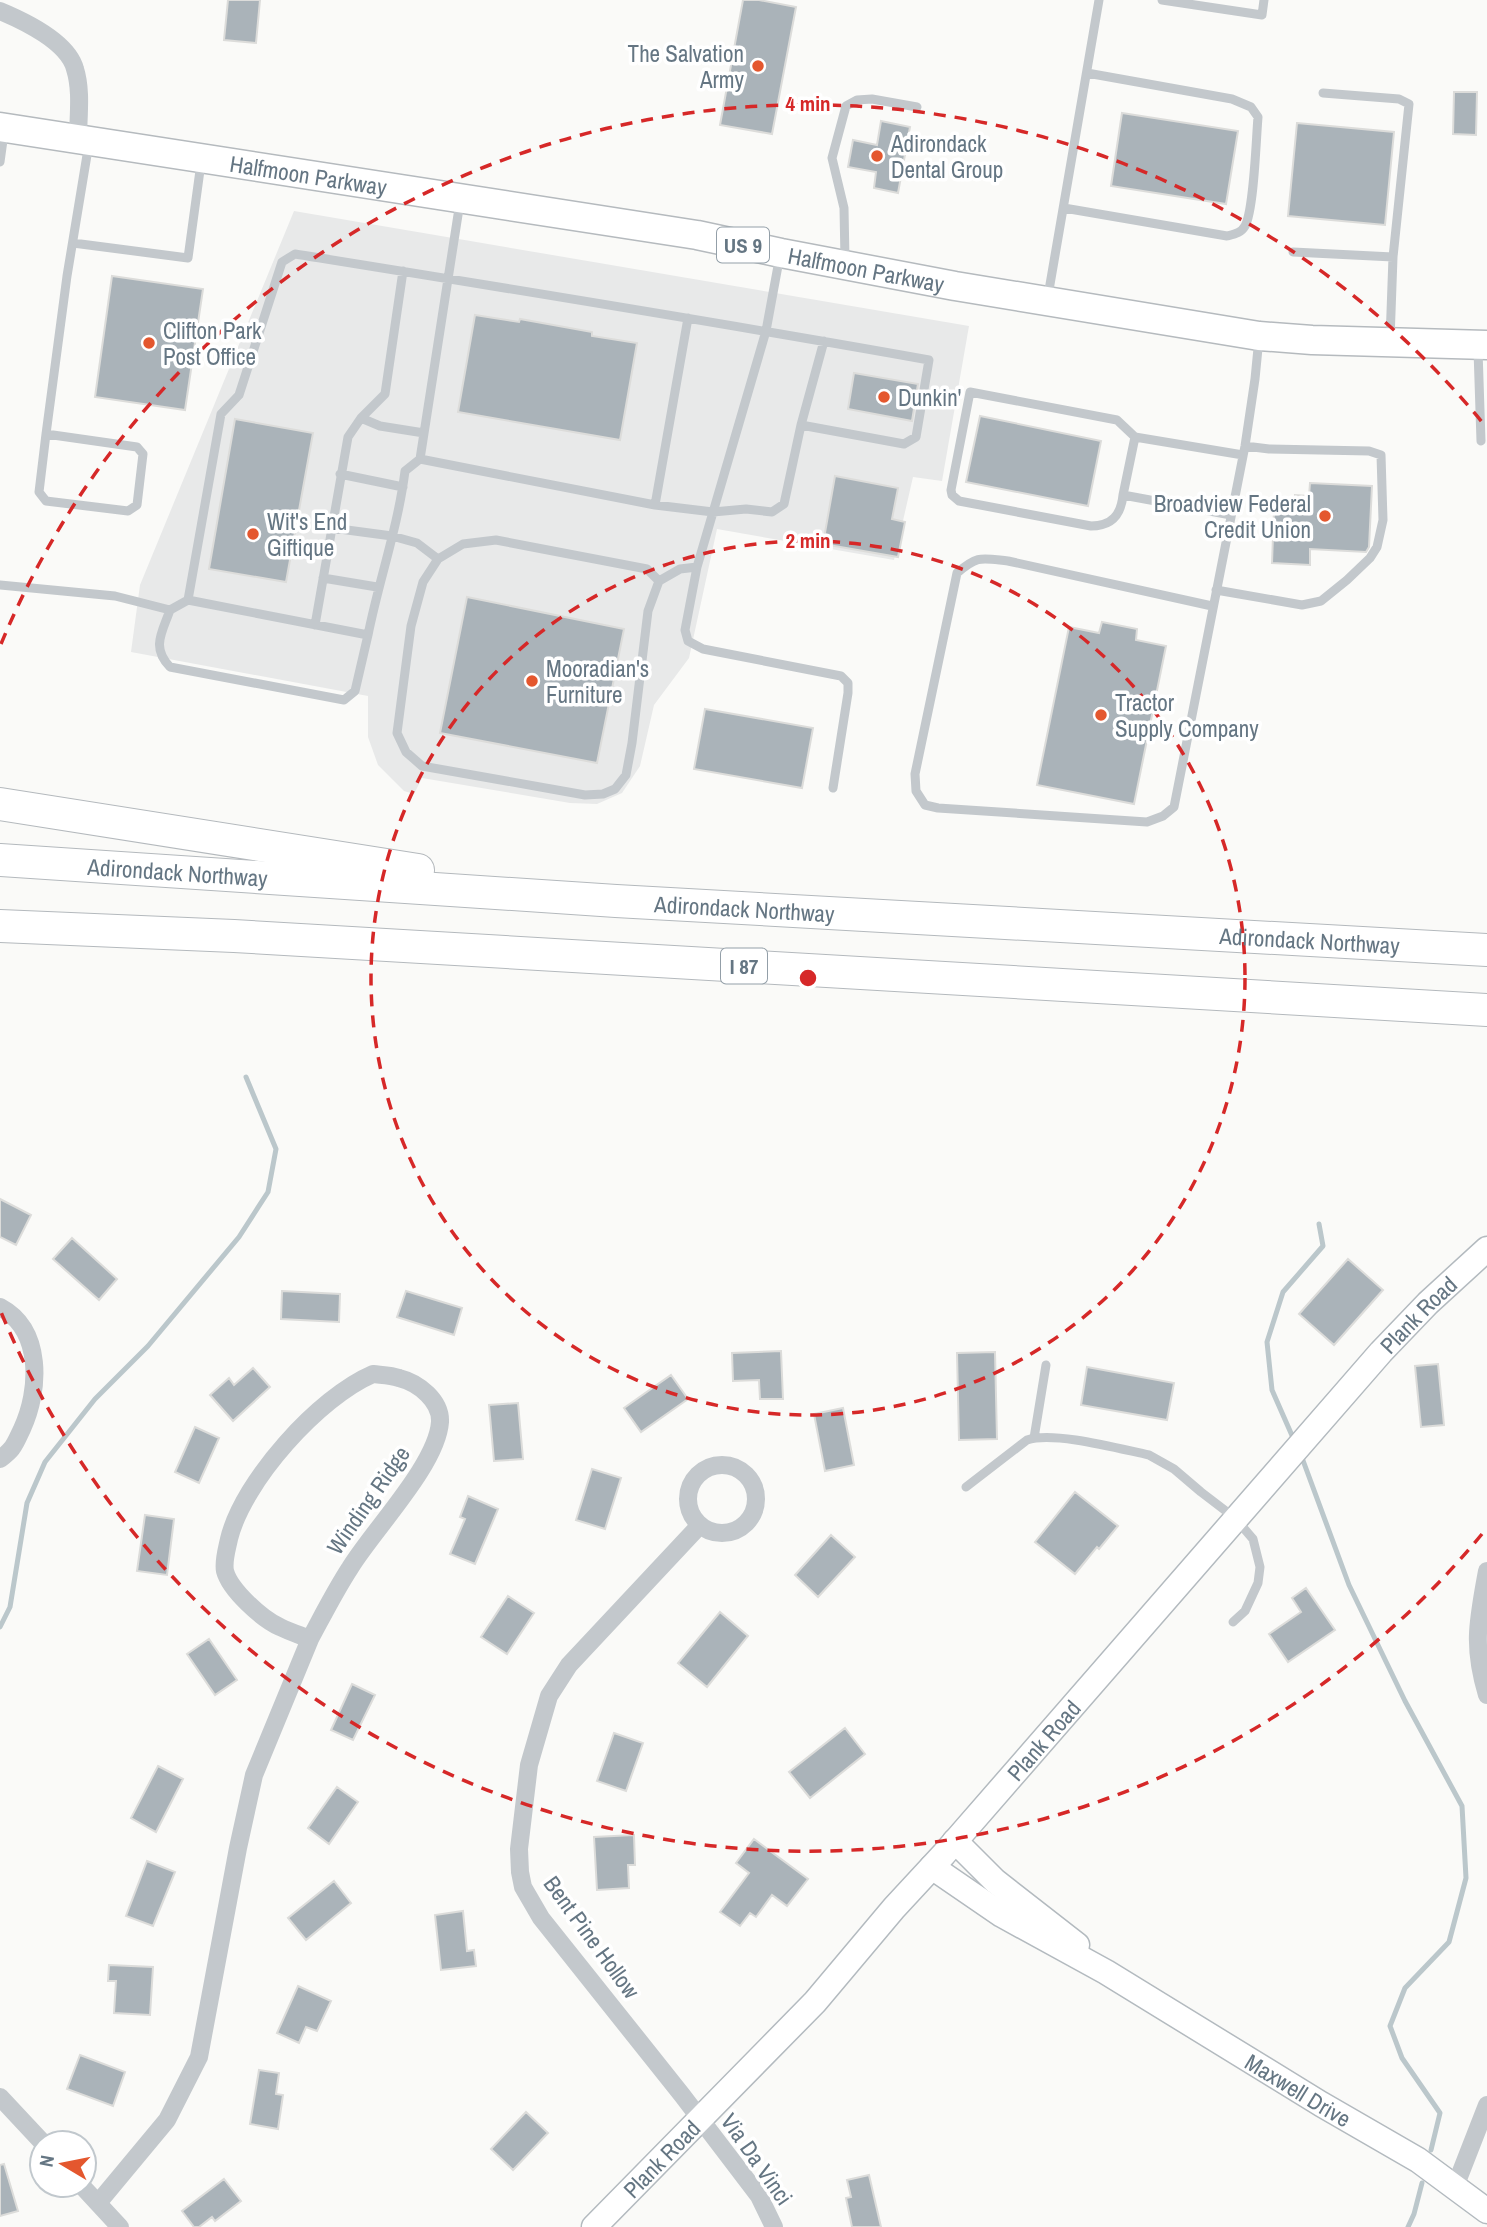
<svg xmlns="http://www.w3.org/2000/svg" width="1487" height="2227" viewBox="0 0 1487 2227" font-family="'Archivo Narrow',sans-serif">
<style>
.built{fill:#e8e9e9}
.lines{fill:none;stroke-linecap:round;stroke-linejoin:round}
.stream{stroke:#bbc7cb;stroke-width:5}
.building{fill:#aab3b9;stroke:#dcdcda;stroke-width:2}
.secondary-casing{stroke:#b3babf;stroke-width:27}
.primary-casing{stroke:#b5babe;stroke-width:31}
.highway-casing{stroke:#b4b9bd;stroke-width:34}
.lane{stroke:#c3c8cc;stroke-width:9}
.street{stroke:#c3c8cc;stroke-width:18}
.secondary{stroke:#fff;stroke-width:24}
.primary{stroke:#fff;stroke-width:28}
.highway{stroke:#fff;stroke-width:32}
.ring{fill:none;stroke:#d62828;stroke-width:3.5;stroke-dasharray:12 9}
.poi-dot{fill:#e4572e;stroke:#fff;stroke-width:2.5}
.labels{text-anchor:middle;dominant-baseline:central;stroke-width:7;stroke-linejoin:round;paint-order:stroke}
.shield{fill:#fff;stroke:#939fa8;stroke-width:2}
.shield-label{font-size:21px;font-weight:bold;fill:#657683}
.poi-label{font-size:23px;fill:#657683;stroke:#fff;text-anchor:start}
.street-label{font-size:23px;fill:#657683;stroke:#fff}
.centre{fill:#d62828;stroke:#fff;stroke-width:3.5}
.ring-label{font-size:21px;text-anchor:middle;font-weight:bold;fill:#d62828;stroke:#fff;stroke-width:7;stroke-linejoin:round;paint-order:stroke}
</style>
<rect width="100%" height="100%" fill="#fafaf8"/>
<path class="built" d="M294,211L969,326L942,481L913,477L894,560L717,529L689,658L654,705L640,766L622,793L597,804L570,803L422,778L414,794L404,791L378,765L368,737V696L131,652L140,585Z"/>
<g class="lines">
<path class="stream" d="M1294,1440L1272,1390L1267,1342L1283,1292L1323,1246L1319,1224
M1301,1455L1349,1585L1405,1701L1462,1806L1466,1878L1449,1942L1405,1988L1390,2026L1402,2058L1440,2113L1431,2150
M0,1627L10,1607L27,1503L45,1462L95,1399L148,1346L239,1237L268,1192L276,1149L246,1077
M1408,2227L1414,2214L1422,2183"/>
</g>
<path class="building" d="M228,0H260L256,43L224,40Z
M743,0H759L796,7L772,134L720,125Z
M1454,92H1477L1476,135L1453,134Z
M1122,113L1238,131L1226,204L1111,186Z
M881,121L910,127L898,193L874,188L876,172L848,167L853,140L877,145Z
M1297,123L1394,132L1385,225L1288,216Z
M112,276L203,289L185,410L95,397Z
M475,315L519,322L520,319L592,332V336L637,343L620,440L458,412Z
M854,373L918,384L912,421L848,409Z
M980,416L1101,441L1088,506L966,482Z
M235,419L313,433L286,582L209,569Z
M835,476L898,488L892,519L905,522L898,557L823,544Z
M1310,483L1372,486L1369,547L1366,552L1310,549V565L1272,563L1274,509L1295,510V495L1309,496Z
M467,597L624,629L597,763L440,733Z
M1102,622L1137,629L1136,640L1166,646L1134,804L1037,785L1069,627L1099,633Z
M705,709L813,728L802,788L694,769Z
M0,1199L31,1215L16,1245L0,1237Z
M72,1238L117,1279L99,1300L53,1259Z
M1348,1259L1383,1290L1334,1345L1299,1314Z
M282,1291L340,1294L339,1322L281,1319Z
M406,1291L462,1308L454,1335L397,1317Z
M781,1351L783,1399H760L759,1380L733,1381L732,1353Z
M995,1352L997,1439L959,1440L957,1353Z
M1438,1364L1444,1425L1421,1427L1415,1366Z
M1087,1367L1174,1383L1167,1420L1081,1405Z
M253,1368L270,1387L233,1421L210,1395L229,1378L234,1385Z
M671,1375L688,1399L641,1432L624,1408Z
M518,1403L523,1459L494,1461L489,1405Z
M843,1408L854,1465L825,1471L814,1414Z
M195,1427L219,1438L199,1483L175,1472Z
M592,1469L621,1478L605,1529L576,1520Z
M1075,1492L1118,1526L1099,1549L1097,1547L1075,1574L1035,1542Z
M468,1496L498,1509L475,1564L450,1554L465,1519L460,1517Z
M145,1515L174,1519L167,1575L137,1571Z
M831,1535L855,1557L818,1597L795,1575Z
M1306,1588L1335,1630L1288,1662L1269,1634L1301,1612L1292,1598Z
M508,1596L534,1613L507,1654L481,1637Z
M720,1612L748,1636L707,1687L678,1663Z
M209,1639L237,1680L215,1695L187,1654Z
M352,1684L375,1695L353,1740L331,1730Z
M845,1728L865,1754L810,1798L789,1772Z
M614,1733L643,1743L626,1791L597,1781Z
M158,1766L183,1779L156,1832L131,1818Z
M337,1787L358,1802L329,1844L308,1828Z
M634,1835L635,1865H628L629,1888L597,1890L594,1837Z
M754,1839L808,1879L787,1906L772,1895L756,1917L750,1913L740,1926L720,1912L749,1873L736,1863Z
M147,1861L175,1872L153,1926L126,1916Z
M334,1881L351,1903L306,1940L288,1918Z
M463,1911L467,1951L474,1950L476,1966L441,1970L435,1915Z
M109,1965L153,1967L150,2015L114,2013L116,1981H108Z
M298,1986L331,2001L317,2031L306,2027L299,2043L277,2033Z
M80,2055L125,2072L113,2106L67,2089Z
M259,2070L279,2073L276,2094L283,2095L278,2129L250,2124Z
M526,2112L548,2133L513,2170L491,2149Z
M4,2164L18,2211L0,2216V2165Z
M869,2175L881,2227H852L846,2198L851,2197L847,2180Z
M224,2179L241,2201L215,2221L212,2217L199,2227H194L182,2211Z"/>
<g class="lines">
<defs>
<g id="secondary">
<path d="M955,1841L995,1881L1077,1945"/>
<path id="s1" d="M932,1867L1002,1915L1106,1972L1321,2104L1418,2160L1487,2211"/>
<path id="s2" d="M594,2227L815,2002L894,1908L944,1854L1381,1352L1428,1303L1487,1249"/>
</g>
<g id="primary">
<path id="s3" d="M0,127L697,235L781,253L955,286L1259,336L1312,340L1487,345"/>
</g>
<g id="highway">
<path d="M0,804L418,870"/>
<path id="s4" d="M0,860L616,901L1487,950"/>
<path d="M0,926L234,936L1487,1010"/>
</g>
</defs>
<use href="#secondary" class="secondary-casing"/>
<use href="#primary" class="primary-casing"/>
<use href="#highway" class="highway-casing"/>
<path class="lane" d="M1162,0L1262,15L1264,0
M1323,93L1399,99L1409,104L1393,257L1390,340
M0,162L4,133
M460,202L448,279L420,459L405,471C398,527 379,580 368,635L188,600L221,414L239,395L282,262L295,254C506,288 718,322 929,360L916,437L904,444L801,425
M1064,208L1227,236C1235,234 1241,233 1245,226C1254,210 1256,140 1258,117L1251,107L1232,99L1087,73
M73,243L188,258L201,163
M1293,252L1393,257
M845,260L844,208L832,158L846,106L857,100L872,99L917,107
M1048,296L1099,0
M1478,350L1481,441
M361,418L380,426L424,433
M46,434L39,492L46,501L128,511L137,505L143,454L137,447L46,434L67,276L89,143
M420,459L655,505L713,512L746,509L772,512L784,504L801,425L824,341
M340,474L403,487
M1123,495C1121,515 1112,526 1091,526L959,501L952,495L951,490L970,392L1117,420L1135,437
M655,505L688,318
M1231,515L1123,495L1135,437L1243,455
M332,528L392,536L417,543L438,559
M496,540L647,569L659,581L648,611L632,743L626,775L615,789L603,794L585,795L422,766L406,752L397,733L411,626L423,582L438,559L463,544Z
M697,567L685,630L688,641L703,649L841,676L848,683V693L833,788
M323,578L377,587
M659,581L680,569L697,567L766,331L780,255
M0,585L115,596L170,610
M1216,590L1302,605L1321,601L1347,580L1370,558L1377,547L1383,520L1381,455L1369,451L1269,449L1245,446
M188,600L170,610C162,633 151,647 170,667L344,700L355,691L368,635
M1212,606L1008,561C981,558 978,555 957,573L915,774L916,791L925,805L938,808L1147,822L1163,816L1174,807L1245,446L1255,379L1259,338
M315,625L348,437L361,418L385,394L403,271
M1034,1438L1046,1365
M966,1487L1027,1440C1054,1431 1120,1449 1149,1455L1174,1469L1201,1492L1235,1518L1253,1539L1260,1567L1258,1583L1245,1611L1233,1622"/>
<path class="street" d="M0,11C24,21 68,42 75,69C82,91 78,117 78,140
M0,1307C43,1330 40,1390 22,1429C19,1435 16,1443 12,1448C9,1452 4,1456 0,1459
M373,1374C381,1375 391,1375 399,1378C419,1383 441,1401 440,1422C437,1465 373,1530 350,1568C335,1591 323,1615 310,1639C300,1635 290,1632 280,1627C262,1619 230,1590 225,1571C223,1561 227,1549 229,1539C243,1481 319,1397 373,1374Z
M688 1499a34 34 0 1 1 68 0a34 34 0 1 1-68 0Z
M700,1525L569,1665L549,1696L529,1765L519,1849L520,1872L523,1887L541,1918L682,2095L759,2196L774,2227
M1487,1571C1478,1621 1472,1645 1487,1695
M0,2097L43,2143
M81,2185L120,2227
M1455,2187L1487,2105
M98,2203L167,2120L199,2057L238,1848L254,1775L310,1639"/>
<use href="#secondary" class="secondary"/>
<use href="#primary" class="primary"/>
<use href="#highway" class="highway"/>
</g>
<g class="ring">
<circle cx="808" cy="978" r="437"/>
<path d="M1482 1534A874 874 0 0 1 1 1312M1 644A874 874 0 0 1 1482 422"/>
</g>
<g class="poi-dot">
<circle cx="758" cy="66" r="7"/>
<circle cx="877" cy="156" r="7"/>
<circle cx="149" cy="343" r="7"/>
<circle cx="884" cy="397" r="7"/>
<circle cx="1325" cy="516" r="7"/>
<circle cx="253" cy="534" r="7"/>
<circle cx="532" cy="681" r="7"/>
<circle cx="1101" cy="715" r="7"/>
</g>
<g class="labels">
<g class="shield">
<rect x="717" y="227.5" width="52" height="35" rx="5"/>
<rect x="721" y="948.5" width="46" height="35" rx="5"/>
</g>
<g class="shield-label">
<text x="743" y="245">US 9</text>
<text x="744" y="966">I 87</text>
</g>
<g class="poi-label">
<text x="744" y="53" text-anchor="end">The Salvation<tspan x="744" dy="26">Army</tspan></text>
<text x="891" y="143">Adirondack<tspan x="891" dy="26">Dental Group</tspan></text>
<text x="163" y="330">Clifton Park<tspan x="163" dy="26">Post Office</tspan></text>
<text x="898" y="397">Dunkin'</text>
<text x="1311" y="503" text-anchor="end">Broadview Federal<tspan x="1311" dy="26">Credit Union</tspan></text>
<text x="267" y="521">Wit's End<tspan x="267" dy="26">Giftique</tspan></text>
<text x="546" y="668">Mooradian's<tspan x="546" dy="26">Furniture</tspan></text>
<text x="1115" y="702">Tractor<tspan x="1115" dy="26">Supply Company</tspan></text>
</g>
<g class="street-label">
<text stroke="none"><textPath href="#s3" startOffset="312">Halfmoon Parkway</textPath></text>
<text stroke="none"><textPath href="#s3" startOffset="878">Halfmoon Parkway</textPath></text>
<text stroke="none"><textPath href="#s4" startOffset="178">Adirondack Northway</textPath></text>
<text stroke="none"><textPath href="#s4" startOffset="746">Adirondack Northway</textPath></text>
<text stroke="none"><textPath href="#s4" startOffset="1312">Adirondack Northway</textPath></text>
<text stroke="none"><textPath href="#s2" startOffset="1230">Plank Road</textPath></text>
<text transform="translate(368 1500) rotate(-55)">Winding Ridge</text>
<text stroke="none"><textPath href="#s2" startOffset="663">Plank Road</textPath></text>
<text transform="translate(592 1937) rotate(54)">Bent Pine Hollow</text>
<text stroke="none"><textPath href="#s1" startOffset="429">Maxwell Drive</textPath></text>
<text stroke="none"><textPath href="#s2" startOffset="96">Plank Road</textPath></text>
<text transform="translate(757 2159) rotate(55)">Via Da Vinci</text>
</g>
</g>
<circle cx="808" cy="978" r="10" class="centre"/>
<g class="ring-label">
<text x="808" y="111">4 min</text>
<text x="808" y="548">2 min</text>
</g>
<g transform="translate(63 2164) rotate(280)"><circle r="33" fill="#ffffff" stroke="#c1c8cd" stroke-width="2"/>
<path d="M0-5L12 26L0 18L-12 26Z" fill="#e4572e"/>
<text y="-10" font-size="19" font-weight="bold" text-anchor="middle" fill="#657683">N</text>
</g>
</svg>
